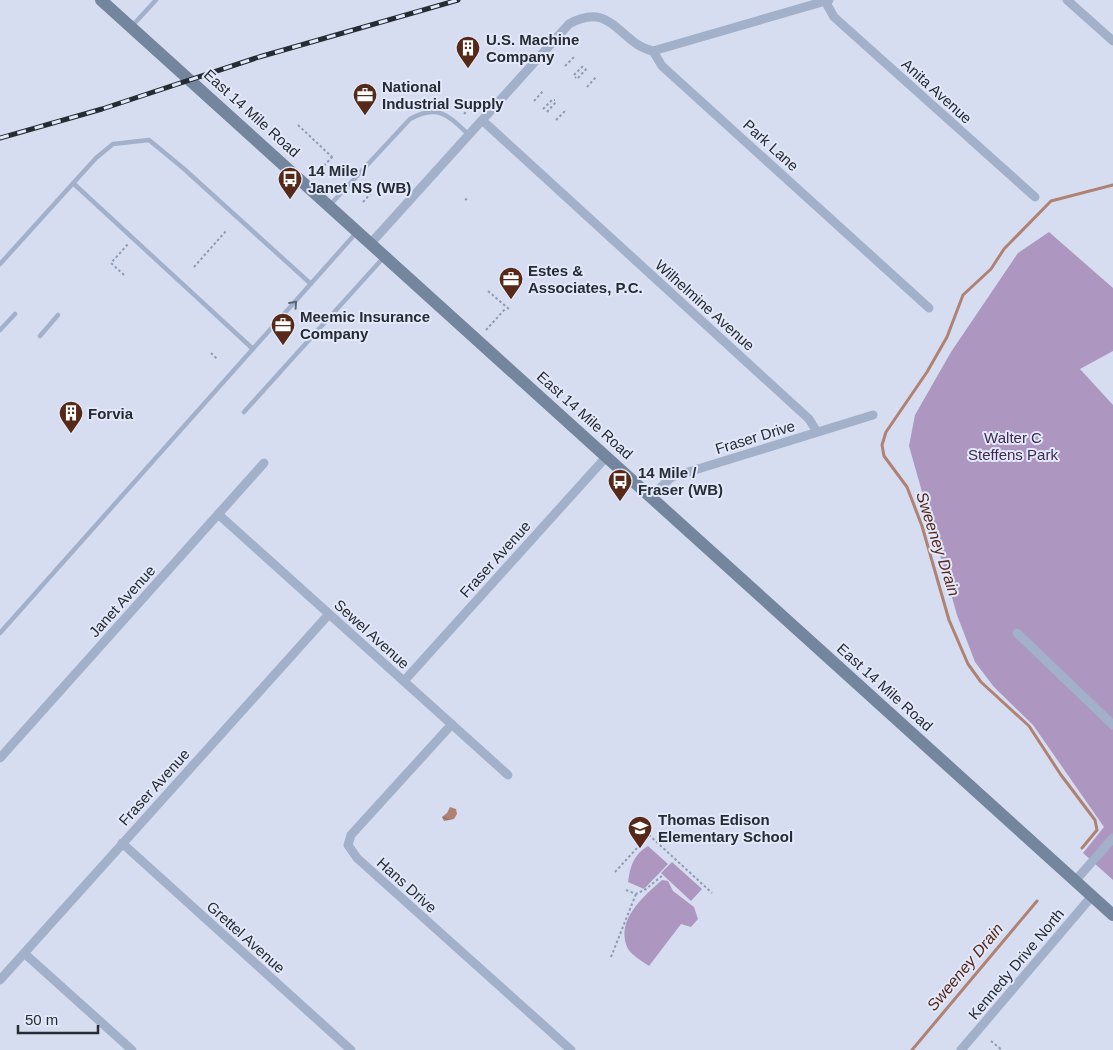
<svg xmlns="http://www.w3.org/2000/svg" width="1113" height="1050" viewBox="0 0 1113 1050" font-family="Helvetica,sans-serif">
<style>
.green{fill:#ad96c0}
.water{fill:url(#water-ripples)}
.lines{fill:none;stroke-linecap:round;stroke-linejoin:round}
.stream{stroke:#af8274;stroke-width:3}
.path{stroke:#8c9bb5;stroke-width:2;stroke-dasharray:2.5 2.5;stroke-linecap:butt}
.lane{stroke:#a2b0c9;stroke-width:4.5}
.street{stroke:#a2b0c9;stroke-width:9}
.secondary{stroke:#74869d;stroke-width:12}
.rail-casing{stroke:#252c34;stroke-width:5}
.rail{stroke:#e2e8f9;stroke-width:3;stroke-dasharray:9;stroke-linecap:butt}
.oneway{stroke:#5d6777}
.labels{text-anchor:middle;dominant-baseline:central;stroke-width:4;stroke-linejoin:round;paint-order:stroke}
.poi-label{font-size:15px;font-weight:bold;fill:#252c34;stroke:#e2e8f9;text-anchor:start}
.street-label{font-size:15px;fill:#252c34;stroke:#e2e8f9}
.park-label{font-size:15px;fill:#402853;stroke:#e2e8f9}
.water-label{font-size:16px;font-style:italic;fill:#562919;stroke:#e2e8f9}
</style>
<defs>
<pattern id="water-ripples" width="26" height="14" patternUnits="userSpaceOnUse" patternTransform="scale(1.25)"><rect width="26" height="14" fill="#af8274"/><path d="M2 4q2-2 4 0t4 0M15 11q2-2 4 0t4 0" fill="none" stroke="#8e6b60"/></pattern>
</defs>
<rect width="100%" height="100%" fill="#d6ddf1"/>
<path class="green" d="M1049,232L1113,288V351L1080,369L1113,405V880L1083,853L1104,827L1033,725L994,687L975,662L957,615L909,446L915,415L951,352L1018,253Z
M648,846L668,864L644,889L628,882C630,866 634,854 648,846Z
M672,862L702,889L691,901L661,873Z
M662,880L668,881L673,891L694,907L698,919L691,927L681,924L649,966C643,962 632,955 628,949C614,921 644,896 662,880Z"/>
<path class="water" d="M450,807L456,809L457,814L454,819L444,821L442,817L447,813Z"/>
<g class="lines">
<path class="stream" d="M1082,848L1097,830L1095,820L1061,775L1029,726L981,682L968,664L949,620L922,526L907,487L884,456L882,445L886,432L927,372L947,337L963,295L991,269L1004,249L1051,201L1113,185
M912,1050L1037,901"/>
<path class="path" d="M565,66L574,57
M574,75L584,65
M575,78L576,77
M578,78L587,68
M587,87L596,77
M554,100H555
M534,101L544,90
M543,109L553,99
M547,112L556,102
M464,114L475,102L473,101
M556,120L565,111
M298,125L332,157
M317,173L334,155
M465,200L469,197
M363,202L373,191
M194,267L226,231
M124,275L111,263L128,244
M488,291L509,309
M486,330L506,308
M211,353L218,360
M615,872L649,835L712,893
M626,890L636,894L646,889L663,875
M611,957L636,894
M991,1041L1002,1050"/>
<path class="lane" d="M132,26L156,0
M73,183L253,349
M330,205L410,119C438,103 449,116 469,135
M0,264L96,158L113,144L149,140L183,168L311,284
M0,330L15,314
M40,336L58,315
M244,412L384,257
M0,633L356,233"/>
<path class="street" d="M1067,0L1113,41
M825,1L834,17L1035,197
M653,51L829,0
M482,120L809,419L817,432
M371,243L569,24C613,0 618,43 653,51L662,66L929,308
M651,496L672,477L873,415
M218,514L508,775
M1017,633L1113,725
M404,681L607,456
M452,724L351,835L348,845L357,858L571,1050
M0,758L264,463
M122,843L351,1050
M1075,881L1113,838
M24,953L132,1050
M0,980L329,614
M961,1050L1092,896"/>
<path class="secondary" d="M101,0L1113,915"/>
<defs>
<path id="rail" d="M0,138L102,109L259,57L458,0"/>
</defs>
<use href="#rail" class="rail-casing"/>
<use href="#rail" class="rail"/>
</g>
<defs><path id="oneway-chevron" d="M-2-3.5L2.5 0L-2 3.5" fill="none" stroke-width="1.6" stroke-linecap="round" stroke-linejoin="round" transform="scale(1.25)"/></defs>
<use class="oneway" href="#oneway-chevron" transform="translate(294 304) rotate(-48)"/>
<defs>
<symbol id="building-pin" viewBox="-11 -11 22 30"><path d="M0 17L-7.5 6A9.5 9.5 0 1 1 7.5 6Z" fill="#562919" stroke="#e2e8f9"/><path d="M-4-6H4V6H1V3H-1V6H-4ZM-2.5-4.3h1.7v1.8h-1.7ZM.8-4.3h1.7v1.8H.8ZM-2.5-1h1.7V.8h-1.7ZM.8-1h1.7V.8H.8Z" fill="#fff"/></symbol>
<symbol id="office-pin" viewBox="-11 -11 22 30"><path d="M0 17L-7.5 6A9.5 9.5 0 1 1 7.5 6Z" fill="#562919" stroke="#e2e8f9"/><path d="M-6-3h4V-5.5h4V-3h4V5H-6ZM-1-4.5V-3h2v-1.5ZM-6 0V1H6V0Z" fill="#fff"/></symbol>
<symbol id="bus-pin" viewBox="-11 -11 22 30"><path d="M0 17L-7.5 6A9.5 9.5 0 1 1 7.5 6Z" fill="#562919" stroke="#e2e8f9"/><path d="M-5-6H5V4H4V6H2V4H-2V6H-4V4H-5ZM-3.5-4V0h7V-4ZM-3.5 1.2v1.5H-2V1.2ZM2 1.2v1.5H3.5V1.2Z" fill="#fff"/></symbol>
<symbol id="school-pin" viewBox="-11 -11 22 30"><path d="M0 17L-7.5 6A9.5 9.5 0 1 1 7.5 6Z" fill="#562919" stroke="#e2e8f9"/><path d="M0-5L7-2L0 1L-7-2ZM-4 1L0 2.5L4 1V4Q0 6-4 4Z" fill="#fff"/></symbol>
</defs>
<g fill-rule="evenodd">
<use href="#building-pin" x="454" y="34" width="28" height="38"/>
<use href="#office-pin" x="351" y="81" width="28" height="38"/>
<use href="#bus-pin" x="276" y="165" width="28" height="38"/>
<use href="#office-pin" x="497" y="265" width="28" height="38"/>
<use href="#office-pin" x="269" y="311" width="28" height="38"/>
<use href="#building-pin" x="57" y="399" width="28" height="38"/>
<use href="#bus-pin" x="606" y="467" width="28" height="38"/>
<use href="#school-pin" x="626" y="814" width="28" height="38"/>
</g>
<g class="labels">
<g class="poi-label">
<text x="486" y="39">U.S. Machine<tspan x="486" dy="17">Company</tspan></text>
<text x="382" y="86">National<tspan x="382" dy="17">Industrial Supply</tspan></text>
<text x="308" y="170">14 Mile /<tspan x="308" dy="17">Janet NS (WB)</tspan></text>
<text x="528" y="270">Estes &amp;<tspan x="528" dy="17">Associates, P.C.</tspan></text>
<text x="300" y="316">Meemic Insurance<tspan x="300" dy="17">Company</tspan></text>
<text x="88" y="413">Forvia</text>
<text x="638" y="472">14 Mile /<tspan x="638" dy="17">Fraser (WB)</tspan></text>
<text x="658" y="819">Thomas Edison<tspan x="658" dy="17">Elementary School</tspan></text>
</g>
<g class="street-label">
<text transform="translate(937 91) rotate(42)">Anita Avenue</text>
<text transform="translate(252 113) rotate(42)">East 14 Mile Road</text>
<text transform="translate(771 145) rotate(42)">Park Lane</text>
<text transform="translate(705 305) rotate(42)">Wilhelmine Avenue</text>
<text transform="translate(585 415) rotate(42)">East 14 Mile Road</text>
<text transform="translate(755 437) rotate(-17)">Fraser Drive</text>
<text transform="translate(495 559) rotate(-48)">Fraser Avenue</text>
<text transform="translate(122 601) rotate(-48)">Janet Avenue</text>
<text transform="translate(372 634) rotate(42)">Sewel Avenue</text>
<text transform="translate(885 687) rotate(42)">East 14 Mile Road</text>
<text transform="translate(154 787) rotate(-48)">Fraser Avenue</text>
<text transform="translate(407 885) rotate(42)">Hans Drive</text>
<text transform="translate(246 937) rotate(42)">Grettel Avenue</text>
<text transform="translate(1016 964) rotate(-50)">Kennedy Drive North</text>
</g>
<g class="park-label">
<text x="1013" y="437">Walter C<tspan x="1013" dy="17">Steffens Park</tspan></text>
</g>
<g class="water-label">
<text transform="translate(938 544) rotate(72)">Sweeney Drain</text>
<text transform="translate(965 967) rotate(-50)">Sweeney Drain</text>
</g>
</g>
<path d="M18 1025v8h80v-8" fill="none" stroke="#252c34" stroke-width="2.5"/>
<text x="25" y="1025" font-size="15" fill="#252c34" stroke="#e2e8f9" stroke-width="4" paint-order="stroke">50 m</text>
</svg>
